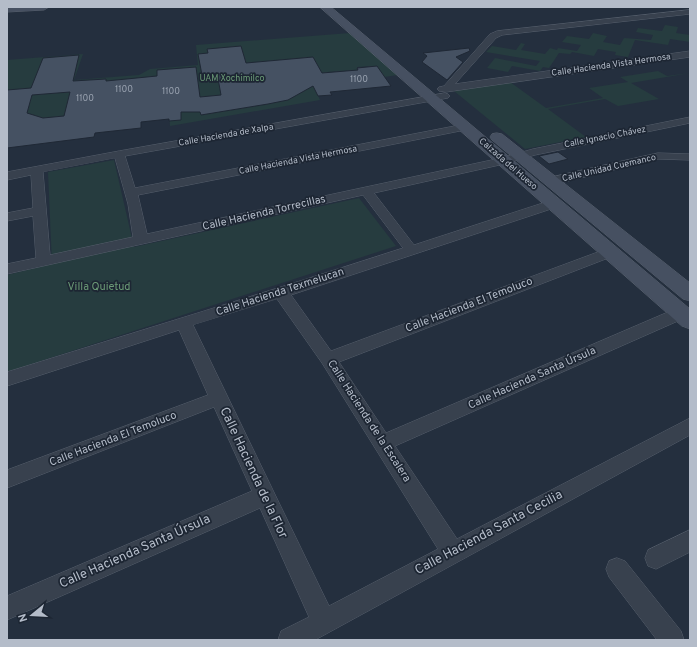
<svg xmlns="http://www.w3.org/2000/svg" width="697" height="647" viewBox="0 0 697 647" font-family="Overpass,sans-serif">
<style>
.green{fill:#263c3f}
.building{fill:#455162;stroke:#1f2835;fill-rule:evenodd}
.lines{fill:none;stroke-linecap:round;stroke-linejoin:round}
.street-casing{stroke:#565f6c;stroke-width:1}
.secondary-casing{stroke:#565f6c;stroke-width:1}
.street{fill:#38414e;fill-rule:evenodd}
.secondary{fill:#465061;fill-rule:evenodd}
.labels{text-anchor:middle;dominant-baseline:central;stroke-width:3.5;stroke-linejoin:round;paint-order:stroke}
.far-street-label{font-size:9px;fill:#b4bcc9;stroke:#1d2633}
.far-park-label{font-size:9px;fill:#6b9a76;stroke:#1d2633}
.number-label{font-size:9px;fill:#98a1af}
.street-label{font-size:11px;fill:#b4bcc9;stroke:#1d2633}
.park-label{font-size:11px;fill:#6b9a76;stroke:#1d2633}
.near-street-label{font-size:13px;fill:#b4bcc9;stroke:#1d2633}
</style>
<rect width="100%" height="100%" fill="#242f3e"/>
<path class="green" d="M665,25L678,27L676,33L690,35V42L670,39L668,45L635,40L628,57L615,55L616,52L598,49L594,56L572,52L570,54L559,53L549,68L543,67L540,71L512,66L508,72L487,68L495,58L536,66L540,61L486,52L492,46L516,50L521,43L525,44L521,50L545,54L550,48L557,50L558,48L577,51L581,45L562,42L567,36L589,39L593,33L607,36L603,42L620,45L624,38L651,40L653,35L636,32L638,28L662,31Z
M350,33L398,75L384,77L377,66L357,67L358,70L328,72L313,84L320,100L170,126L169,112L42,124L43,118L25,119L34,115L27,113L7,112V60L83,54L74,80L139,75L150,69L198,65L196,45Z
M658,71L667,76L690,73L631,83L659,99L618,106L605,99L548,109L586,137L525,149L454,91L510,82L546,108L603,98L589,88L628,82L620,77Z
M114,160L134,247L359,198L396,246L7,372V275L52,264L48,172Z"/>
<path class="building" d="M241,46L246,63L313,57L322,73L358,70L357,68L377,66L391,86L330,92L332,95L318,96L313,86L288,100L268,104L201,115L200,112H181V120L169,121V119L141,122V128L95,133L94,137L7,148V90L31,88L43,58L79,55L73,81L106,79V81L157,76V70L196,67L200,97L221,95L217,73L202,75L198,54L208,53L207,49ZM70,92L64,116L43,118L27,113L32,95Z
M469,48L470,51L456,57L463,62L447,80L422,62L427,56L423,53Z
M558,152L568,159L549,164L539,156Z"/>
<g class="lines">
<defs>
<path id="street" d="M690,10V14L502,35L496,38L455,84L690,51V57L446,92L439,91L437,89L439,87L444,86L490,34L497,31Z
M445,93L448,94L450,96L448,98L125,156L135,188L465,124L470,127L465,130L138,195L147,234L501,158L533,149L690,117V123L535,155L504,164L374,193L414,245L549,201H557L559,204L557,207L291,295L331,351L606,249L611,248L616,249L618,252L616,255L339,362L386,433L675,309L681,308L687,309L689,313L687,317L395,446L457,539L690,418V435L315,640H278L281,631L309,617L260,508L7,620V596L252,491L214,407L7,488V470L208,395L179,330L7,386V372C139,331 271,291 403,248L363,195L7,274V264L36,258L33,216L7,221V213L33,208L31,175L7,180V172L119,151ZM115,158L128,204L133,237L50,255L43,172ZM277,299L322,363L438,549L329,606L193,325Z
M658,153L690,154V160L658,159L552,185L548,184L546,181L548,178Z
M690,530V552L656,569L648,566L645,558L648,550Z
M617,558L625,561L681,631L684,640H657L609,577L606,569L609,561Z"/>
<path id="secondary" d="M7,7H49L44,10L7,12Z
M320,7H331L690,309V329L682,326Z
M497,133L502,134L690,283V301L683,299L492,140L490,137L492,134Z"/>
</defs>
<use href="#street" class="street-casing"/>
<use href="#secondary" class="secondary-casing"/>
<use href="#street" class="street"/>
<use href="#secondary" class="secondary"/>
</g>
<g class="labels">
<g class="far-street-label">
<text transform="translate(611 65) rotate(-8)">Calle Hacienda Vista Hermosa</text>
<text transform="translate(226 135) rotate(-10)">Calle Hacienda de Xalpa</text>
<text transform="translate(605 137) rotate(-11)">Calle Ignacio Chávez</text>
<text transform="translate(298 160) rotate(-11)">Calle Hacienda Vista Hermosa</text>
<text transform="translate(508 164) rotate(41)">Calzada del Hueso</text>
<text transform="translate(609 168) rotate(-13)">Calle Unidad Cuemanco</text>
</g>
<g class="far-park-label">
<text x="232" y="78">UAM Xochimilco</text>
</g>
<g class="number-label">
<text x="359" y="79">1100</text>
<text x="124" y="89">1100</text>
<text x="171" y="91">1100</text>
<text x="85" y="98">1100</text>
</g>
<g class="street-label">
<text transform="translate(264 213) rotate(-13)">Calle Hacienda Torrecillas</text>
<text transform="translate(280 292) rotate(-18)">Calle Hacienda Texmelucan</text>
<text transform="translate(469 305) rotate(-21)">Calle Hacienda El Temoluco</text>
<text transform="translate(532 378) rotate(-24)">Calle Hacienda Santa Úrsula</text>
<text transform="translate(369 421) rotate(57)">Calle Hacienda de la Escalera</text>
<text transform="translate(113 439) rotate(-21)">Calle Hacienda El Temoluco</text>
</g>
<g class="park-label">
<text x="99" y="287">Villa Quietud</text>
</g>
<g class="near-street-label">
<text transform="translate(253 473) rotate(65)">Calle Hacienda de la Flor</text>
<text transform="translate(489 533) rotate(-28)">Calle Hacienda Santa Cecilia</text>
<text transform="translate(135 552) rotate(-24)">Calle Hacienda Santa Úrsula</text>
</g>
</g>
<rect width="697" height="647" fill="none" stroke="#b4bcc9" stroke-width="16"/>
<g transform="translate(32 615) rotate(252)" stroke="#1d2633" stroke-width="3" paint-order="stroke">
<path d="M0-3L7 15L0 10L-7 15Z" fill="#b4bcc9"/>
<text y="-6" font-size="11" font-weight="bold" text-anchor="middle" fill="#b4bcc9">N</text>
</g>
</svg>
